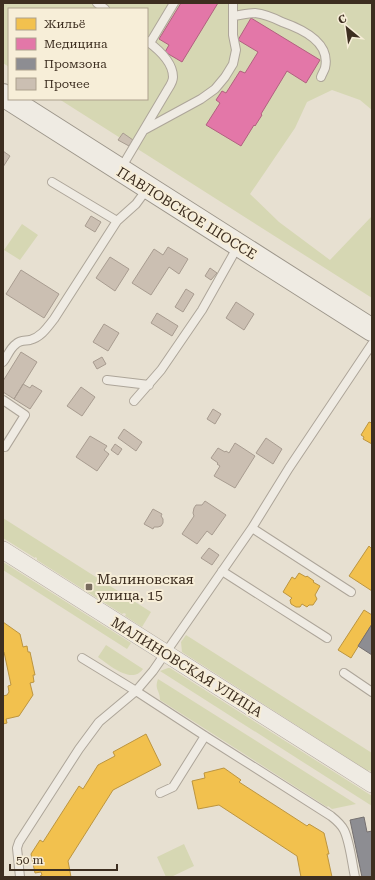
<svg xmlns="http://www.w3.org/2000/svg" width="375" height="880" viewBox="0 0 375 880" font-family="'Roboto Serif',serif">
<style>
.green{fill:#d6d7b3}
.homes{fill:#f2c14e;stroke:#bc9540}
.health{fill:#e377a8;stroke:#b1617f}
.industry{fill:#8d8d92;stroke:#757070}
.building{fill:#cbbfb2;stroke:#a89c90}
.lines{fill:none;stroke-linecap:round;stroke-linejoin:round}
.service-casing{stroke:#ada599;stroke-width:10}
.minor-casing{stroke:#ada599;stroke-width:18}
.secondary-casing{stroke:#9c958a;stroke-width:24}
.service{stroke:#efebe3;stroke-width:8}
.minor{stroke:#efebe3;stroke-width:17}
.secondary{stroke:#efebe3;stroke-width:22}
.poi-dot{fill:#786c5e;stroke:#f7eed8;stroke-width:1.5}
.labels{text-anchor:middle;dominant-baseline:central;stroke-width:4;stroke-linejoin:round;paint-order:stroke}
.street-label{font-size:14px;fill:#3d2e20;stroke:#f7eed8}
.poi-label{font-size:14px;fill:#3d2e20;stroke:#f7eed8;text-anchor:start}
</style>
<rect width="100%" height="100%" fill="#e7e0d1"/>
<path class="green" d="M3,3H372V110L360,100L332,90L307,102L295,128L250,194L279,222L330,260L372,216V298L59,99H147V9H9V67L3,63Z
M22,224L38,235L20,260L4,250Z
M3,518L151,612L142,627L125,616L126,614L124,613L122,614L37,560V558L35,557V558L3,538Z
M3,562L131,643L127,649L3,570Z
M186,635L372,753V773L369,770L368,771L182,652L181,642Z
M106,645L143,669C132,685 109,665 98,657Z
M168,668H170L372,796V806L160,671Z
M158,679L356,804L332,809L328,806L327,807L160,700C160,690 154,690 158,679Z
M184,844L194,866L171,877H166L157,857Z"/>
<path class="homes" d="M369,422L372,423V444L363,439L364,437L361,435Z
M369,546L372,549V591L349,576Z
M299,573L306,577L307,576L314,581L313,582L320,586L315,595L317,599L313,605H309L307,607L302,604L300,607H296L291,604L290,600L292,598L283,592L292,577L295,579Z
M364,610L372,615V624L351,658L338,650Z
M3,622L20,634L23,647L27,646L28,652H30L35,675H33L34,682L30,683L33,695L19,716L6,719L7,723L3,724V696L7,695L9,692L8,686L11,685L4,652L3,653Z
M146,734L161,765L113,790L68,861L71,877H40V876L42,875L41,872L35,873L31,854L40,840L43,842L79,786L83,789L98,765L115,756L113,752Z
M224,768L241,780L239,782L307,826L309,824L324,833L329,854H327L332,877H301L297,856L219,805L198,809L192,781L205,778L204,773Z"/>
<path class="health" d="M181,3H218L182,62L165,52L169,45L159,39Z
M251,18L320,60L306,83L287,71L261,114L262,115L255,126L254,125L241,146L206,125L220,103L216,100L222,91L226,93L240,71L245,73L258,52L238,40Z"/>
<path class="industry" d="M372,624V655L358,646Z
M364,817L367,832L372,831V877H362L350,820Z"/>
<path class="building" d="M123,133L133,140L129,146L118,140Z
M3,151L10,156L3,167Z
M91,216L101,222L95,232L85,226Z
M168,247L188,259L179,274L169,267L151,295L132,283L154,249L163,255Z
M110,257L129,269L115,291L96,278Z
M210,268L217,273L211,280L205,276Z
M21,270L59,294L44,318L6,294Z
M186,289L194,294L183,312L175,307Z
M236,302L254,314L244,330L226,318Z
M157,313L178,326L172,336L151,323Z
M104,324L119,333L108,351L93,342Z
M21,352L37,362L14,399L3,392V381Z
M102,357L106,364L97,369L93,362Z
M23,384L30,388L32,385L42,391L30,409L14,399Z
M81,387L95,397L82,416L67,406Z
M213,409L221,414L215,424L207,419Z
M124,429L142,442L136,451L118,438Z
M90,436L107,446L104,450L109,454L97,471L76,457Z
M266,438L282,449L273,464L256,453Z
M235,443L255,456L235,488L214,476L220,466L217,464L218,463L211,458L218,448L225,452L226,451L229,453Z
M115,444L122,449L118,455L111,450Z
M205,501L226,515L212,535L207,531L197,544L182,534L194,516L193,513L194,508L196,505H202Z
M153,509L162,514L161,516L163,519V523L161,526L158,527H154L153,529L144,524Z
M209,548L219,555L212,565L201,558Z"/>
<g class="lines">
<defs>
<path id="service" d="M97,3L105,9
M234,16C241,15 248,13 255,13C265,14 274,18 282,22C302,29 331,42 325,68C324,71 322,74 321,77
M150,43L174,3
M144,130L201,99L215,89L225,77L233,64L236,50L233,35V3
M120,170L168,89C170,86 173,81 173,77C173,62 158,49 147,41
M52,182L117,221
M3,362C7,357 10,348 16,344C20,340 25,341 30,340C41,337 47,328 54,319L117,221L136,204L147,189
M107,380L149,385
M3,400L25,415L5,447
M134,401L161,370L202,310L238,246
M252,528L351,592
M222,571L327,638
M82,658L136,691L153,671L252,528L289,468L372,344
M344,673L372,692
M160,793L173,787L205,736
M20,877L17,848L19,842L79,749L99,722L136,691L205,736L331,816C336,820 341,824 344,830C350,842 352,864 355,877"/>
<path id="minor" d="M3,550L372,784"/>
<path id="secondary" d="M3,95L372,330"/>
</defs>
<use href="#service" class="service-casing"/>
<use href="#minor" class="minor-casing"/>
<use href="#secondary" class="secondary-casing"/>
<use href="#service" class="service"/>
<use href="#minor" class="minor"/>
<use href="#secondary" class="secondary"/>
</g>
<rect class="poi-dot" x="85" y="583" width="8" height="8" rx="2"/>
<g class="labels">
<g class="street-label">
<text transform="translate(187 213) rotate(32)">ПАВЛОВСКОЕ ШОССЕ</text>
<text transform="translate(187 667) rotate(32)">МАЛИНОВСКАЯ УЛИЦА</text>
</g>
<g class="poi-label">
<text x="97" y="579">Малиновская<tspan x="97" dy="16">улица, 15</tspan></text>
</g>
</g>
<rect width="375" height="880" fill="none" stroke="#3d2e20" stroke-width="8"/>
<rect x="8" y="8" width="140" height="92" fill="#f7eed8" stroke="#ada18e"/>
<rect x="16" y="18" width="20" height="12" fill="#f2c14e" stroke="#ada18e"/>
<text x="44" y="28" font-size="12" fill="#3d2e20">Жильё</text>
<rect x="16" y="38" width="20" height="12" fill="#e377a8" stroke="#ada18e"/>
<text x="44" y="48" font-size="12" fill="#3d2e20">Медицина</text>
<rect x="16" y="58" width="20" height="12" fill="#8d8d92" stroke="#ada18e"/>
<text x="44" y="68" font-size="12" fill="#3d2e20">Промзона</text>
<rect x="16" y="78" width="20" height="12" fill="#cbbfb2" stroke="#ada18e"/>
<text x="44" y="88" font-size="12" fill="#3d2e20">Прочее</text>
<g transform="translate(347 28) rotate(331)" stroke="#f7eed8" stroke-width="3" paint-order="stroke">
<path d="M0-3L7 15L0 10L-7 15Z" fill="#3d2e20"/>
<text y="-6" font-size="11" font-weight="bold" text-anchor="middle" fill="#3d2e20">С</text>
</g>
<path d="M10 864v6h107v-6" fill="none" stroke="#3d2e20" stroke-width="2"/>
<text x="16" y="864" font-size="12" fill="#3d2e20" stroke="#f7eed8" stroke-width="3" paint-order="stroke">50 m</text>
</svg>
